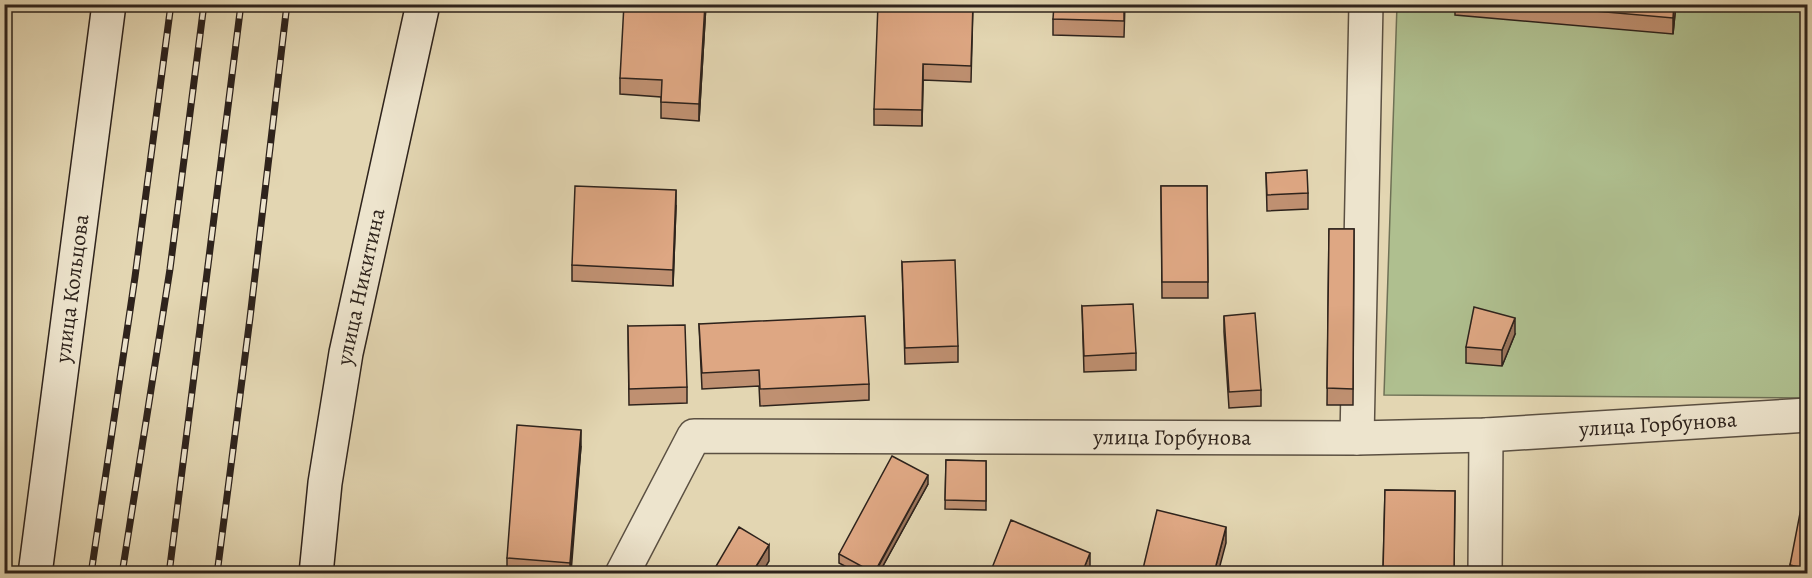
<svg xmlns="http://www.w3.org/2000/svg" width="1812" height="578" viewBox="0 0 1812 578" font-family="Alegreya,serif">
<style>
.green{fill:#afbf8f;stroke:#6e7156;stroke-width:1.5}
.lines{fill:none;stroke-linecap:round;stroke-linejoin:round}
.street-casing{stroke:#5b5042;stroke-width:36}
.secondary-casing{stroke:#2e231c;stroke-width:36}
.street{stroke:#ede4cd;stroke-width:33}
.secondary{stroke:#ede4cd;stroke-width:33}
.rail-casing{stroke:#2e231c;stroke-width:7}
.rail{stroke:#ede4cd;stroke-width:4.5;stroke-dasharray:14;stroke-linecap:butt}
.wall{fill:#bf9071;stroke:#2e231c;stroke-width:1.5}
.shaded-wall{fill:#9b755c;stroke:#2e231c;stroke-width:1.5}
.building{fill:#dea783;stroke:#2e231c;stroke-width:1.5}
.labels{text-anchor:middle;dominant-baseline:central;stroke-width:6;stroke-linejoin:round;paint-order:stroke}
.street-label{font-size:22px;fill:#2e231c;stroke:#ede4cd}
</style>
<rect width="100%" height="100%" fill="#e3d6b2"/>
<filter id="stains"><feTurbulence type="fractalNoise" baseFrequency=".00333" numOctaves="4"/><feColorMatrix values="0 0 0 0 .2 0 0 0 0 .09 0 0 0 0 .02 0 0 0 .5 -.17"/></filter>
<radialGradient id="worn" r=".72"><stop offset=".6" stop-color="#630" stop-opacity="0"/><stop offset="1" stop-color="#630" stop-opacity=".3"/></radialGradient>
<path class="green" d="M1397,5H1807V398L1384,395Z"/>
<g class="lines">
<defs>
<g id="street">
<path d="M1357,438L1366,4"/>
<path id="s1" d="M622,574L694,436L1357,438L1486,435L1808,415"/>
<path d="M1485,574L1486,435"/>
</g>
<g id="secondary">
<path id="s2" d="M35,574L109,4"/>
<path id="s3" d="M316,574L325,483L346,353L423,4"/>
</g>
</defs>
<use href="#street" class="street-casing"/>
<use href="#secondary" class="secondary-casing"/>
<use href="#street" class="street"/>
<use href="#secondary" class="secondary"/>
<defs>
<path id="rail" d="M91,574L135,277L171,4
M122,574L170,269L204,4
M169,574L241,4
M217,574L250,318L287,4"/>
</defs>
<use href="#rail" class="rail-casing"/>
<use href="#rail" class="rail"/>
</g>
<path class="wall" d="M706,4L699,121L661,118V97L620,94V78Z
M973,4L971,82L923,80L922,126L874,125V109Z
M1125,4L1124,37L1053,35V19Z
M1455,4H1676L1673,34L1455,15Z
M1266,173L1308,193V209L1267,211Z
M1161,186H1207L1208,298H1162Z
M676,206L673,286L572,281V265Z
M1329,229H1354L1353,405H1327Z
M902,262L958,346V362L905,364Z
M1082,306L1136,353V370L1084,372Z
M1224,316L1261,390V406L1229,408L1224,332Z
M699,324L869,384V400L760,406L759,386L702,389Z
M628,326L687,387V403L629,405Z
M1515,334L1502,366L1466,363V347Z
M581,446L571,573H507V558Z
M946,460L986,461V510L945,509Z
M928,484L879,573H858L839,563V554Z
M1385,490L1455,491L1454,573H1383Z
M1808,504V573H1790V565Z"/>
<path class="shaded-wall" d="M705,4H706L699,121V104Z
M1674,4H1676L1673,34V18Z
M923,64V80L922,126V110Z
M676,190V206L673,286V270Z
M1515,318V334L1502,366V350Z
M581,430V446L570,573V563Z
M928,475V484L879,573H875Z
M1226,527V543L1218,573H1214Z
M769,545V561L762,573H752Z
M1090,553V569L1088,573H1082Z"/>
<path class="building" d="M624,4H705L699,104L661,102L662,80L620,78Z
M878,4H973L971,66L923,64L922,110L874,109Z
M1054,4H1124V21L1053,19Z
M1516,4H1674L1673,18Z
M1307,170L1308,193L1267,195L1266,173Z
M575,186L676,190L673,270L572,265Z
M1161,186H1207L1208,282H1162Z
M1329,229H1354L1353,389L1327,388Z
M955,260L958,346L905,348L902,262Z
M1133,304L1136,353L1084,356L1082,306Z
M1474,307L1515,318L1502,350L1466,347Z
M1255,313L1261,390L1229,392L1224,316Z
M865,316L869,384L760,389L759,370L702,373L699,324Z
M685,325L687,387L629,389L628,326Z
M517,425L581,430L570,563L507,558Z
M892,456L928,475L874,573L839,554Z
M946,460L986,461V501L945,500Z
M1385,490L1455,491L1454,573L1383,571Z
M1802,503L1808,504V569L1790,565Z
M1157,510L1226,527L1214,573H1142Z
M1011,520L1090,553L1082,573H990Z
M739,527L769,545L752,573H712Z
M1591,571L1647,572V573H1591Z"/>
<g class="labels">
<g class="street-label">
<text stroke="none"><textPath href="#s3" startOffset="291">улица Никитина</textPath></text>
<text stroke="none"><textPath href="#s2" startOffset="288">улица Кольцова</textPath></text>
<text stroke="none"><textPath href="#s1" startOffset="1120">улица Горбунова</textPath></text>
<text stroke="none"><textPath href="#s1" startOffset="634">улица Горбунова</textPath></text>
</g>
</g>
<rect width="1812" height="578" fill="none" stroke="#e3d6b2" stroke-width="24"/>
<rect x="6" y="6" width="1800" height="566" fill="none" stroke="#2e231c" stroke-width="3"/>
<rect x="12" y="12" width="1788" height="554" fill="none" stroke="#2e231c" stroke-width="1.5"/>
<rect width="100%" height="100%" filter="url(#stains)"/>
<rect width="100%" height="100%" fill="url(#worn)"/>
</svg>
